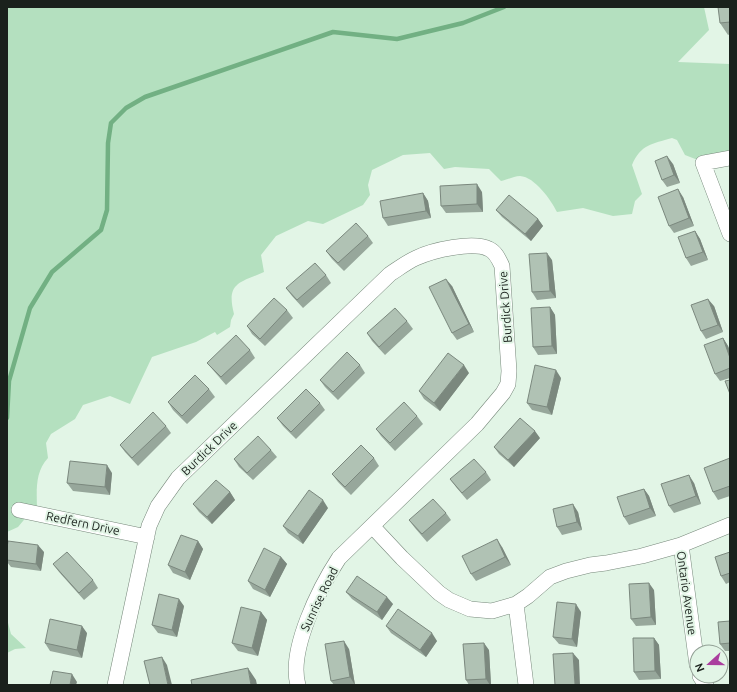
<svg xmlns="http://www.w3.org/2000/svg" width="737" height="692" viewBox="0 0 737 692" font-family="Ubuntu,sans-serif">
<style>
.green{fill:#b4e0bf}
.lines{fill:none;stroke-linecap:round;stroke-linejoin:round}
.stream{stroke:#72b083;stroke-width:4.5}
.street-casing{stroke:#77887b;stroke-width:16}
.street{stroke:#fff;stroke-width:15}
.wall{fill:#97a79b}
.shaded-wall{fill:#7b887e}
.building{fill:#b0c2b4;stroke:#7b887e}
.labels{text-anchor:middle;dominant-baseline:central;stroke-width:4;stroke-linejoin:round;paint-order:stroke}
.street-label{font-size:12px;fill:#1a211c;stroke:#e2f5e6}
</style>
<rect width="100%" height="100%" fill="#e2f5e6"/>
<path class="green" d="M7,7H704L709,30L678,62L730,64V158L703,162L685,155L677,140L672,138C652,144 641,144 632,165L642,194L635,201L632,214L613,216L583,208L557,212C551,200 535,177 520,176C514,176 507,180 501,181L489,169L455,167L444,169L430,153L403,155L372,170L368,185L370,195L363,205L323,224L308,221L276,236L261,255L264,272C239,283 226,283 234,314L231,320L230,327L217,335L215,332L196,342L152,357L130,404L110,396L83,405L75,419L51,434L46,443L48,458C34,473 37,493 37,512L28,515L18,527L7,532Z
M7,619L11,634L26,648L15,649L7,653Z"/>
<g class="lines">
<path class="stream" d="M7,418L9,381L30,308L52,272L101,230L107,210L108,143L111,123L126,108L145,97L333,32L397,39L463,23L504,7"/>
<defs>
<path id="street" d="M730,158L703,163L730,234
M19,510L147,537
M373,527L402,558L439,593L449,600L470,609L492,611L516,604L528,596L550,577L566,571L590,565L606,563L642,556L681,545L730,525
M681,545L697,665
M516,604L526,685
M700,676L706,685
M115,685L149,526L158,506L178,478L390,274C398,269 407,262 416,258C433,250 473,241 489,249C496,252 499,260 502,266L509,371L508,384L503,393L477,424L339,558C320,587 288,650 298,685"/>
</defs>
<use href="#street" class="street-casing"/>
<use href="#street" class="street"/>
</g>
<path class="wall" d="M730,7V34L728,35L720,23Z
M673,164L680,183L667,187L662,180Z
M482,192L483,212L446,213L441,206Z
M423,193L428,201L431,218L388,226L383,218Z
M683,197L694,226L674,233L669,226Z
M496,210L538,219L543,226L531,241L502,217Z
M695,231L700,239L708,260L691,266L686,258Z
M368,236L373,243L344,271L332,259L326,251Z
M552,260L556,298L537,300L532,292Z
M326,275L331,283L303,308L292,296L286,288Z
M452,286L474,332L457,340L452,333Z
M714,306L723,332L706,339L701,331Z
M550,307L555,315L557,354L538,355L533,347Z
M287,310L293,318L265,346L252,334L247,326Z
M407,321L413,329L385,355L372,341L367,333Z
M723,338L728,346L730,351V378L720,381L715,374Z
M250,350L255,358L226,385L213,370L207,363Z
M360,365L365,373L338,400L325,387L320,380Z
M469,373L440,411L424,399L419,391Z
M561,378L552,415L532,410L527,403Z
M209,389L215,397L187,424L173,410L168,402Z
M320,403L325,410L296,439L283,426L277,418Z
M417,416L423,424L395,451L381,436L376,429Z
M166,426L171,433L138,466L125,452L120,445Z
M540,438L514,467L499,454L494,447Z
M271,450L277,457L253,480L239,467L234,459Z
M374,458L379,466L351,495L338,482L332,474Z
M730,458V496L718,500L713,492Z
M486,472L491,480L467,500L456,487L450,479Z
M112,473L110,495L73,491L67,483Z
M694,483L701,504L674,513L669,506Z
M644,489L649,496L656,516L629,525L624,517Z
M230,492L235,500L212,524L199,512L193,504Z
M328,508L303,544L288,533L283,526Z
M578,512L582,530L562,535L557,527Z
M446,513L451,520L427,542L415,528L409,520Z
M198,541L203,549L190,580L173,573L168,565Z
M502,547L511,565L476,581L471,574Z
M7,548L44,552L41,571L11,567L7,562Z
M730,552V582L726,584L721,576Z
M281,557L287,564L270,597L253,589L248,581Z
M53,564L93,580L98,588L84,600L59,572Z
M654,590L656,625L636,626L631,619Z
M346,592L393,604L382,620L352,599Z
M184,606L177,637L158,633L152,625Z
M261,612L267,620L258,656L238,651L232,643Z
M581,612L577,647L559,644L553,637Z
M730,621V651H725L720,644Z
M386,626L437,641L426,657L391,633Z
M87,633L82,658L50,651L45,643Z
M654,638L659,645L661,679L639,680L634,672Z
M349,649L355,685H334L331,681Z
M489,650L491,685H469L466,680Z"/>
<path class="shaded-wall" d="M667,156L673,164L680,183L674,175Z
M477,184L482,192L483,212L477,204Z
M678,189L683,197L694,226L689,218Z
M423,193L428,201L431,218L426,211Z
M538,219L543,226L531,241L525,234Z
M695,231L700,239L708,260L703,252Z
M547,253L552,260L556,298L550,291Z
M446,279L452,286L474,332L469,324Z
M708,299L714,306L723,332L718,325Z
M550,307L555,315L557,354L552,346Z
M723,338L728,346L730,351V358Z
M464,365L469,373L440,411L434,403Z
M556,370L561,378L552,415L547,407Z
M535,431L540,438L514,467L508,460Z
M107,465L112,473L110,495L105,487Z
M689,475L694,483L701,504L696,496Z
M644,489L649,496L656,516L650,508Z
M230,492L235,500L212,524L207,517Z
M323,500L328,508L303,544L298,536Z
M573,504L578,512L582,530L577,522Z
M497,539L502,547L511,565L505,557Z
M198,541L203,549L190,580L185,572Z
M38,545L44,552L41,571L36,564Z
M281,557L287,564L270,597L265,590Z
M649,583L654,590L656,625L651,617Z
M387,597L393,604L382,620L377,612Z
M179,599L184,606L177,637L172,630Z
M576,604L581,612L577,647L572,639Z
M261,612L267,620L258,656L252,648Z
M82,626L87,633L82,658L77,650Z
M432,633L437,641L426,657L420,650Z
M654,638L659,645L661,679L655,671Z
M344,641L349,649L355,685L350,677Z
M484,643L489,650L491,685H490L486,679Z
M573,653L579,660L580,685H575Z
M162,657L167,665L172,685H168Z
M248,668L256,680L257,685H251Z
M72,674L77,682L76,685H70Z"/>
<path class="building" d="M718,7H730V22L720,23Z
M667,156L674,175L662,180L655,161Z
M477,184V204L441,206L440,186Z
M678,189L689,218L669,226L658,197Z
M423,193L426,211L383,218L380,201Z
M509,195L538,219L525,234L496,210Z
M356,223L368,236L338,263L326,251Z
M695,231L703,252L686,258L678,237Z
M547,253L550,291L532,292L529,254Z
M315,263L326,275L297,300L286,288Z
M446,279L469,324L452,333L429,287Z
M274,298L287,310L260,339L247,326Z
M708,299L718,325L701,331L691,305Z
M550,307L552,346L533,347L531,308Z
M395,308L407,321L379,347L367,333Z
M236,335L250,350L221,377L207,363Z
M723,338L730,358V368L715,374L704,345Z
M347,352L360,365L333,392L320,380Z
M448,353L464,365L434,403L419,391Z
M535,365L556,370L547,407L527,403Z
M195,375L209,389L182,416L168,402Z
M730,380V394L725,381Z
M306,389L320,403L291,432L277,418Z
M404,402L417,416L390,443L376,429Z
M153,412L166,426L132,458L120,445Z
M520,418L535,431L508,460L494,447Z
M258,436L271,450L247,473L234,459Z
M361,445L374,458L345,487L332,474Z
M730,458V486L713,492L704,468Z
M474,459L486,472L462,493L450,479Z
M70,461L107,465L105,487L67,483Z
M689,475L696,496L669,506L661,484Z
M216,480L230,492L207,517L193,504Z
M644,489L650,508L624,517L617,497Z
M309,490L323,500L298,536L283,526Z
M433,499L446,513L422,534L409,520Z
M573,504L577,522L557,527L553,509Z
M181,535L198,541L185,572L168,565Z
M497,539L505,557L471,574L462,556Z
M8,541L38,545L36,564L7,560V548Z
M264,548L281,557L265,590L248,581Z
M67,552L93,580L79,593L53,564Z
M730,552V573L721,576L715,557Z
M357,576L387,597L377,612L346,592Z
M649,583L651,617L631,619L629,584Z
M159,594L179,599L172,630L152,625Z
M557,602L576,604L572,639L553,637Z
M241,607L261,612L252,648L232,643Z
M398,609L432,633L420,650L386,626Z
M50,619L82,626L77,650L45,643Z
M730,621V643L720,644L718,622Z
M633,638H654L655,671L634,672Z
M344,641L350,677L331,681L325,644Z
M484,643L486,679L466,680L463,644Z
M573,653L575,685H555L553,654Z
M162,657L168,685H150L144,661Z
M248,668L251,685H192L191,680Z
M53,671L72,674L70,685H50Z"/>
<g class="labels">
<g class="street-label">
<text transform="translate(505 307) rotate(-94)">Burdick Drive</text>
<text transform="translate(209 448) rotate(-44)">Burdick Drive</text>
<text transform="translate(83 523) rotate(12)">Redfern Drive</text>
<text transform="translate(687 593) rotate(82)">Ontario Avenue</text>
<text transform="translate(319 599) rotate(-64)">Sunrise Road</text>
</g>
</g>
<rect width="737" height="692" fill="none" stroke="#1a211c" stroke-width="16"/>
<g transform="translate(709 664) rotate(249)"><circle r="19" fill="#e2f5e6" stroke="#92a095"/>
<path d="M0-3L7 15L0 10L-7 15Z" fill="#aa3e9e"/>
<text y="-6" font-size="11" font-weight="bold" text-anchor="middle" fill="#1a211c">N</text>
</g>
</svg>
